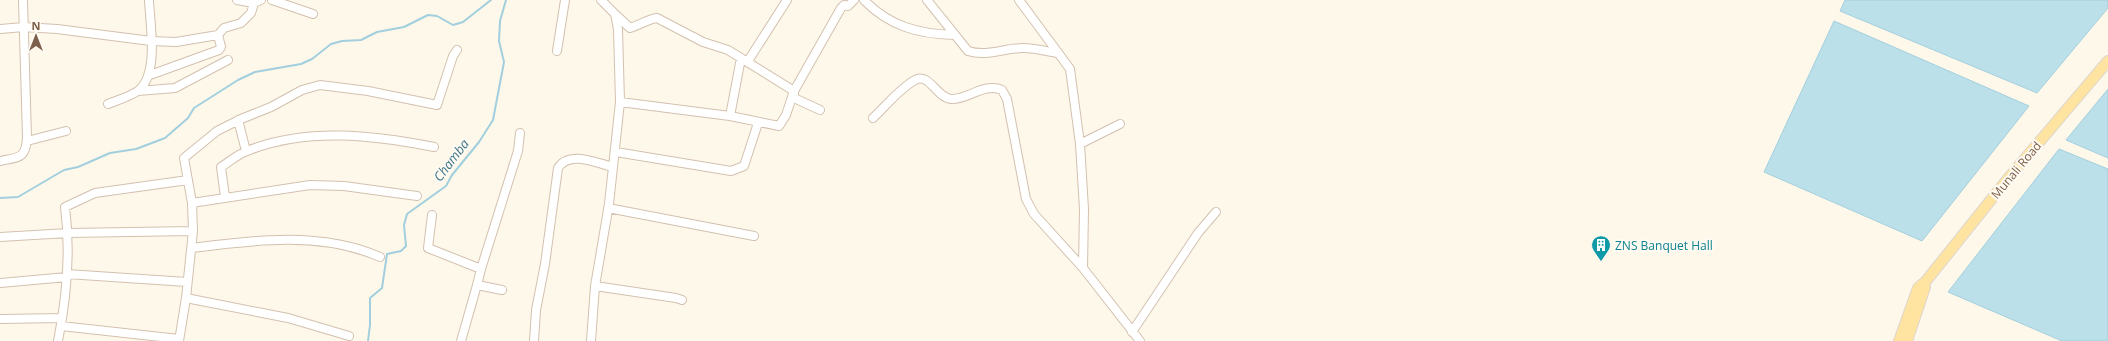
<svg xmlns="http://www.w3.org/2000/svg" width="2108" height="341" viewBox="0 0 2108 341" font-family="'Open Sans',sans-serif">
<style>
.water{fill:#bce0ea;stroke:#a2cfdd}
.lines{fill:none;stroke-linecap:round;stroke-linejoin:round}
.stream{stroke:#a2cfdd;stroke-width:2}
.minor-casing{stroke:#d3c1ae;stroke-width:10}
.major-casing{stroke:#ddd6d0;stroke-width:12}
.minor{stroke:#fff;stroke-width:8}
.major{stroke:#ffe4a1;stroke-width:10}
.labels{text-anchor:middle;dominant-baseline:central;stroke-width:4;stroke-linejoin:round;paint-order:stroke}
.street-label{font-size:12px;fill:#7c604a;stroke:#fffbf3}
.culture-label{font-size:12px;fill:#0d838f;stroke:#fffbf3;text-anchor:start}
.water-label{font-size:13px;font-style:italic;fill:#3f778a;stroke:#fffbf3}
</style>
<rect width="100%" height="100%" fill="#fef8eb"/>
<path class="water" d="M1845,0H2108V8L2037,93L1840,11Z
M1834,21L2029,106L1922,241L1764,172Z
M2108,89V158L2066,140Z
M2059,149L2108,169V341H2062L1948,292Z"/>
<g class="lines">
<path class="stream" d="M0,198L18,197L64,170L78,167L110,153L136,149L165,138L188,118L194,108L238,80L255,72L301,64L312,59L331,44L342,41L361,40L377,32L404,27L428,15L437,16L453,25L463,22L491,0
M368,341L370,325V298L382,288L387,254L401,251L406,246L404,225L407,214L446,186L452,175L479,142L493,120L504,62L499,41L500,21L506,0"/>
<defs>
<path id="minor" d="M237,0L254,3L261,0
M272,0L313,14
M864,0C889,26 918,34 954,35
M927,0L968,51C987,57 1004,48 1023,48C1034,48 1046,51 1057,53
M1019,0L1070,69L1080,144L1084,209L1083,268L1140,341
M615,14L630,28C640,25 648,19 657,18L703,42L728,50L794,91V98L820,110
M0,29L24,27L57,29L151,41L176,42L218,35L224,28L241,23L251,13L254,3
M557,51L565,0
M748,61L787,0
M150,75L219,50L221,47L218,35
M138,91L175,88L228,60
M620,102L730,116L779,126L786,115L794,91L841,8L844,5L848,6L854,0
M108,104C118,100 132,96 139,90C159,73 150,24 149,0
M730,116L741,58
M873,118C886,106 899,89 915,80C929,72 937,98 951,99C968,100 984,82 1002,90L1007,99L1026,199L1034,214L1083,268
M238,120L246,151
M27,141L66,131
M1080,144L1120,124
M616,152L731,171L744,166L758,123
M0,161C19,157 26,159 27,137L23,0
M225,197L221,167C229,162 238,154 247,151C306,127 374,135 434,147
M192,203L310,185L344,186L417,196
M608,208L754,236
M432,215L428,248L481,269L477,285L502,290
M0,237L68,233L193,231
M192,248C254,240 321,231 380,257
M481,269L518,151L520,133
M67,274L187,282
M0,283L67,277
M595,286L676,298L682,300
M186,298L288,318L349,336
M0,319L62,318
M61,326L179,339
M1132,332L1198,233L1216,212
M58,341C67,296 71,253 65,207L95,193L188,180
M179,341L186,298L193,231L192,203L184,158L217,131L241,119L271,107L302,90L320,85L368,91L437,105L453,56L457,50
M461,341L477,285
M534,341L536,310L545,264L558,168C569,150 597,163 613,167
M591,341L595,286L609,204L620,102L618,29L615,14L601,0"/>
<path id="major" d="M1899,341L1918,288L1926,281L2006,181L2108,61
M1907,341L1925,287"/>
</defs>
<use href="#minor" class="minor-casing"/>
<use href="#major" class="major-casing"/>
<use href="#minor" class="minor"/>
<use href="#major" class="major"/>
</g>
<defs>
<symbol id="building-pin" viewBox="-11 -11 22 30"><path d="M0 17L-7.5 6A9.5 9.5 0 1 1 7.5 6Z" fill="#0f9aa8" stroke="#fffbf3"/><path d="M-4-6H4V6H1V3H-1V6H-4ZM-2.5-4.3h1.7v1.8h-1.7ZM.8-4.3h1.7v1.8H.8ZM-2.5-1h1.7V.8h-1.7ZM.8-1h1.7V.8H.8Z" fill="#fff"/></symbol>
</defs>
<g fill-rule="evenodd">
<use href="#building-pin" x="1590" y="234" width="22" height="30"/>
</g>
<g class="labels">
<g class="street-label">
<text transform="translate(2016 170) rotate(-50)">Munali Road</text>
</g>
<g class="culture-label">
<text x="1615" y="245">ZNS Banquet Hall</text>
</g>
<g class="water-label">
<text transform="translate(451 160) rotate(-53)">Chamba</text>
</g>
</g>
<g transform="translate(36 36)" stroke="#fffbf3" stroke-width="3" paint-order="stroke">
<path d="M0-3L7 15L0 10L-7 15Z" fill="#7c604a"/>
<text y="-6" font-size="11" font-weight="bold" text-anchor="middle" fill="#7c604a">N</text>
</g>
</svg>
